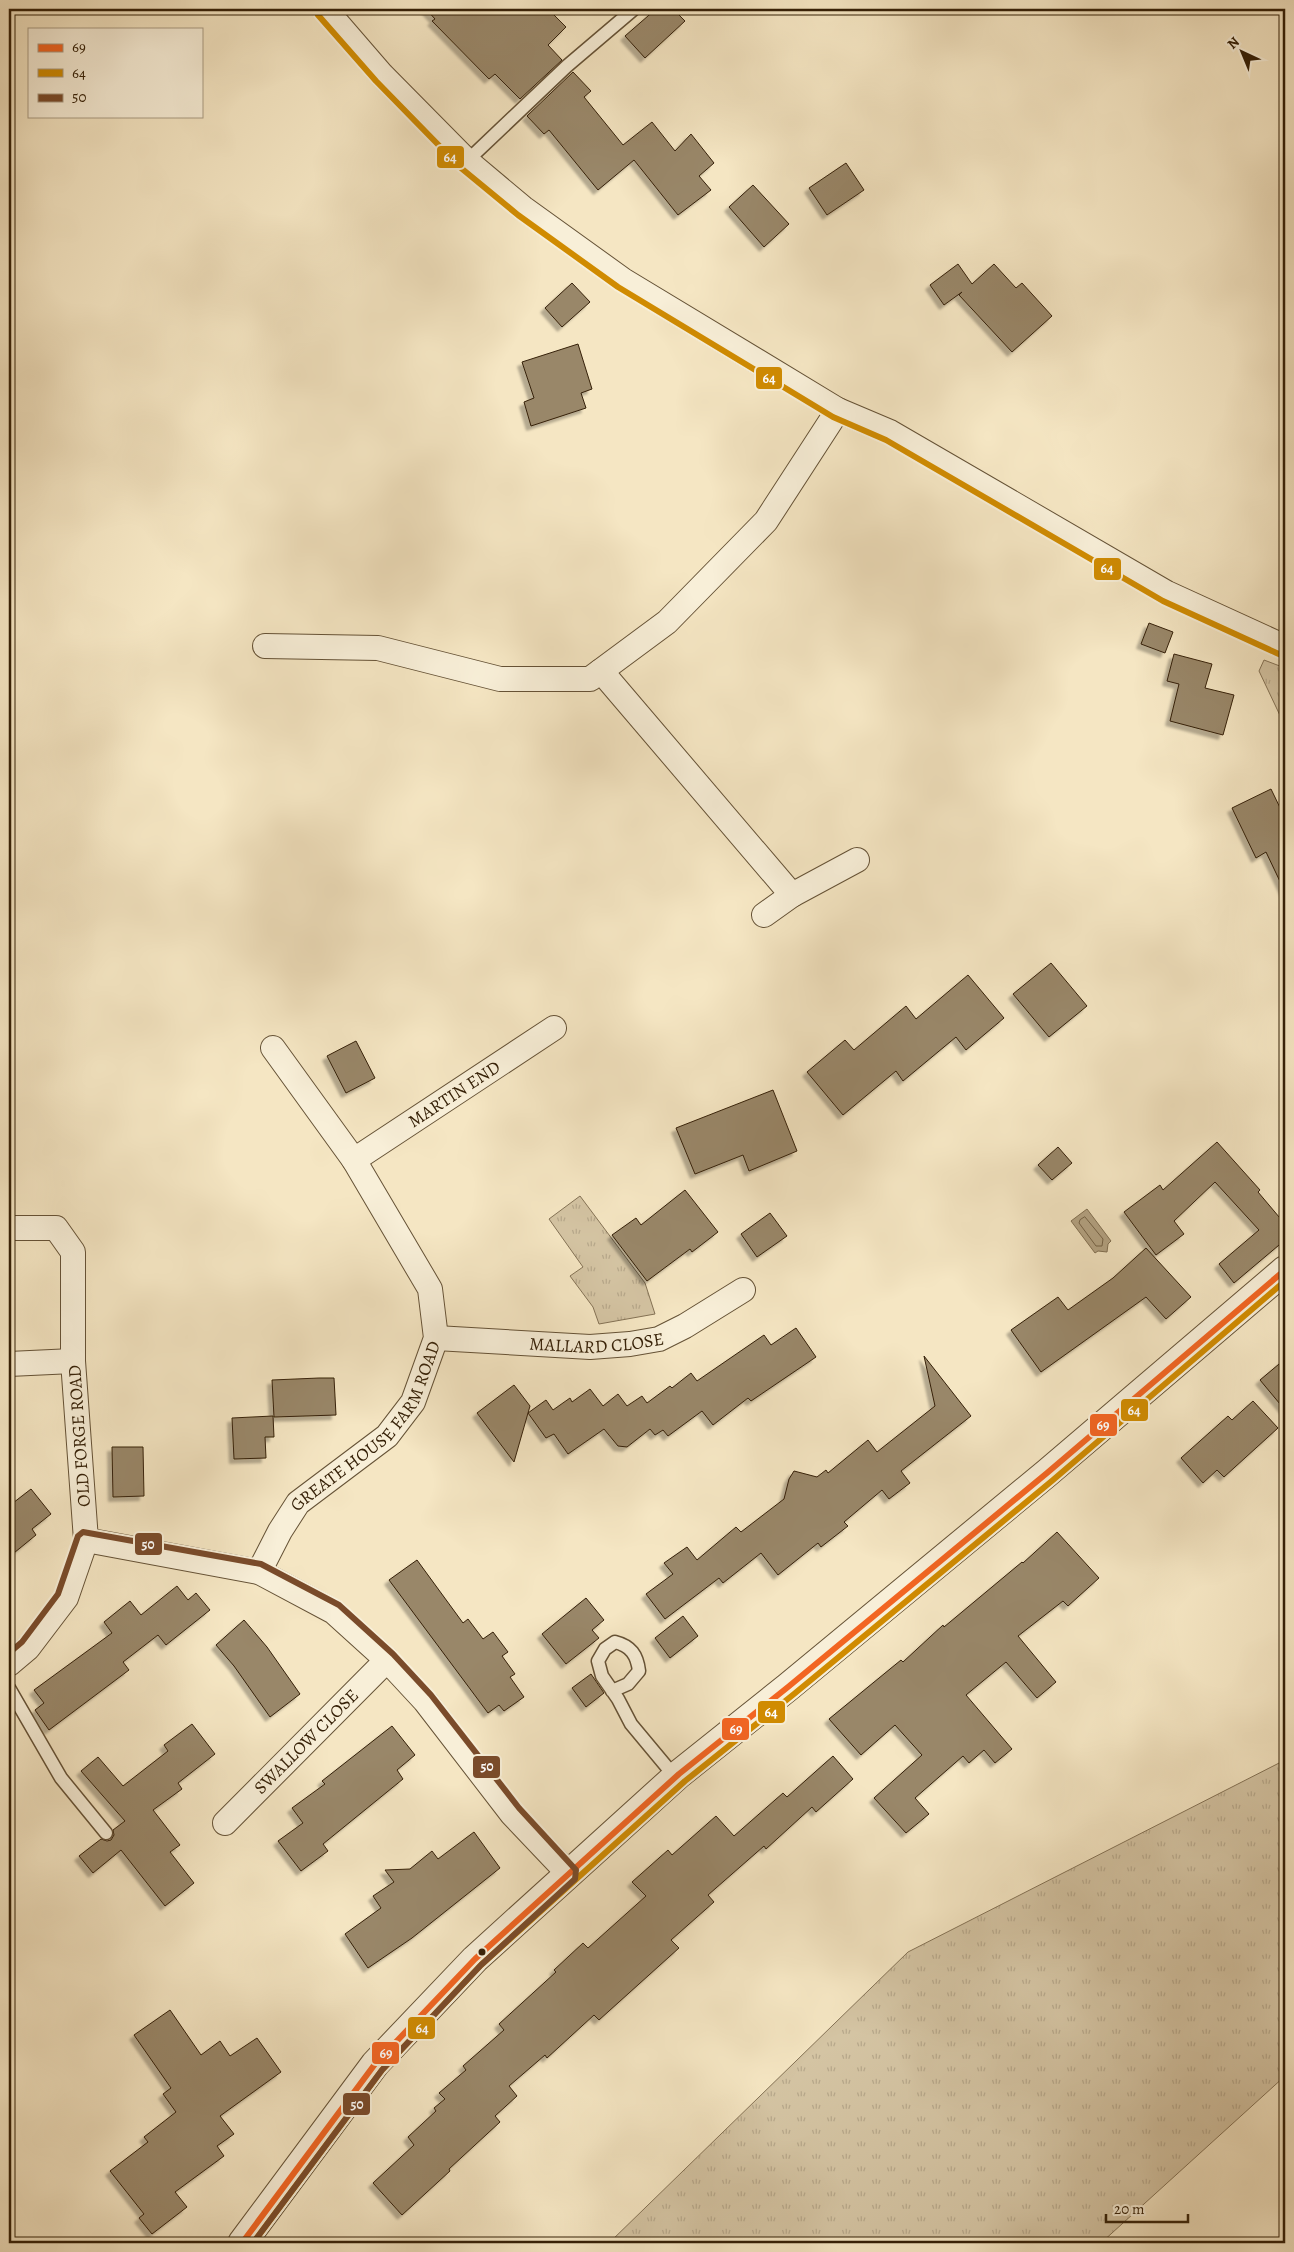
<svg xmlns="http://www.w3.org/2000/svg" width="1294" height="2252" viewBox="0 0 1294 2252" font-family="Alegreya,serif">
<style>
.grass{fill:url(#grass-tufts);stroke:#847255}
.water{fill:#b4a383;stroke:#816f51}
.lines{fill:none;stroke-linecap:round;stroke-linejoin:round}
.shore{stroke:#746245;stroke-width:1}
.building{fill:#998769;stroke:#352007;filter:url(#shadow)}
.service-casing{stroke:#655236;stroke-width:15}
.minor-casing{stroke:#655236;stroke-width:26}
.tertiary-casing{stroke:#655236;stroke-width:30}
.service{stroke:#f8efd8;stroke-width:12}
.minor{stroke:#f8efd8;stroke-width:24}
.tertiary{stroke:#f8efd8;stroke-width:28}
.bus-1-casing{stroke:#f8efd8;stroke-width:10}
.bus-2-casing{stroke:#f8efd8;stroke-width:10}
.bus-3-casing{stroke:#f8efd8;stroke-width:10}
.bus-1{stroke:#f26522;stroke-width:6}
.bus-2{stroke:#d08b01;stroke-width:6}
.bus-3{stroke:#7a4b2a;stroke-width:6}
.bus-dot{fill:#352007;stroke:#f8efd8;stroke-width:2}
.labels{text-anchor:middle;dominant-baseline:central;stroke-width:5;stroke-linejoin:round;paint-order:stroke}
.street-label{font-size:18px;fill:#352007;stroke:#f8efd8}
.line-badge{stroke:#f8efd8;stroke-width:2}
.badge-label{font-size:14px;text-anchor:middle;font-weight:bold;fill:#fff}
</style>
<defs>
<pattern id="grass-tufts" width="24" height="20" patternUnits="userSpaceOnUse" patternTransform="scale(1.25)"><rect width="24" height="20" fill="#d4c4a3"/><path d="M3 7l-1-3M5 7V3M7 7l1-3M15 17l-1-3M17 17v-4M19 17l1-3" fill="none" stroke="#b7a88b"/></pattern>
<filter id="shadow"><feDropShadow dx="-4.5" dy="4.5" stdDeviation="1" flood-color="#0004"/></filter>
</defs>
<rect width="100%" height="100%" fill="#f5e6c3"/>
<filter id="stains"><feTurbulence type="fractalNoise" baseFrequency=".004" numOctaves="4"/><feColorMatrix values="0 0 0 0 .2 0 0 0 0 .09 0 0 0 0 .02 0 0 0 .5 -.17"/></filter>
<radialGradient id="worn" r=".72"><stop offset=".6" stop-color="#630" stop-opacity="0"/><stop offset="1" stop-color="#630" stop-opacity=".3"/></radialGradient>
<path class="grass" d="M1264,660L1285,668V726L1259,671Z
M580,1196L645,1283L655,1314L599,1324L593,1307L570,1276L583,1267L549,1219Z
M1285,1760V2076L1101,2243H609L908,1952Z"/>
<path class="water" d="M1087,1209L1111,1241L1108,1244L1107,1252L1098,1251L1095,1253L1071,1221Z"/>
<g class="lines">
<path class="shore" d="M1085,1217L1103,1239L1102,1246H1096L1079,1223L1080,1220Z"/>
</g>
<path class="building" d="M426,9H548L566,27L548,45L562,60L520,99L495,74L489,79L432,21L435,19Z
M656,9H673L685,21L645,58L625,36Z
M573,72L591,91L584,97L623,145L652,122L675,151L691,134L714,163L699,176L711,190L678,215L634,160L598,190L549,130L544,134L527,116Z
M846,163L864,190L827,215L809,188Z
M753,185L789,224L764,247L729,207Z
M958,264L972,284L994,264L1016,288L1022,283L1052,316L1012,352L959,295L962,292L944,305L930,285Z
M572,283L590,302L562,327L545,308Z
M578,344L592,389L581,393L586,408L531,426L524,402L534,398L522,362Z
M1149,623L1173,632L1165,653L1141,644Z
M1174,654L1212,664L1205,688L1234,695L1223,735L1170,721L1179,684L1167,681Z
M1271,789L1285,818V892L1266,852L1256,858L1232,808Z
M1051,963L1087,1006L1049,1037L1013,994Z
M968,975L1004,1018L966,1050L956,1037L903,1081L896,1071L843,1115L807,1072L845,1040L854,1050L906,1006L916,1019Z
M356,1041L375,1078L346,1093L327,1056Z
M773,1090L797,1151L749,1171L743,1155L695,1174L676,1128Z
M1217,1142L1260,1190L1258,1192L1285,1224V1240L1234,1283L1219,1264L1259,1230L1215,1182L1174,1221L1184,1234L1156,1255L1124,1212L1160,1185L1163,1190Z
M1058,1147L1072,1163L1052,1180L1038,1165Z
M685,1190L718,1232L692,1252L690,1249L647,1281L612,1235L636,1218L641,1225Z
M770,1213L787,1236L757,1257L741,1234Z
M1146,1248L1191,1297L1166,1319L1146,1297L1041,1372L1011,1330L1058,1297L1068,1310L1113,1278Z
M796,1328L816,1357L751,1401L748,1398L713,1425L702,1411L668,1436L663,1430L655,1435L650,1429L627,1447L618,1446L604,1429L568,1454L554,1434L546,1438L528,1413L546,1400L553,1410L570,1398L572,1402L590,1389L603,1406L618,1394L627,1406L642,1396L647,1403L670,1386L672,1388L691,1373L697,1381L764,1335L771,1345Z
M924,1356L971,1416L901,1471L910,1483L889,1499L882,1490L844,1522L848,1526L821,1547L818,1543L778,1575L761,1553L723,1583L719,1578L665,1619L646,1594L673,1574L664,1563L687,1547L697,1560L736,1527L741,1532L784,1499L789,1479L794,1471L817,1477L826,1470L828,1473L868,1440L877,1452L935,1406Z
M1285,1359V1410L1260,1380Z
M319,1378H334L336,1415L274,1417L272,1380Z
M514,1385L530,1406L514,1462L477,1413Z
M1253,1401L1278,1428L1224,1477L1217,1470L1203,1483L1181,1458L1228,1416L1232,1420Z
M273,1416L274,1437H265L266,1458L234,1459L232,1418Z
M112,1447H143L144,1496L113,1497Z
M31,1489L51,1514L32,1529L36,1535L9,1557V1498L13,1503Z
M1057,1532L1099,1578L1068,1606L1063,1601L1018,1636L1056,1682L1037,1698L1006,1662L966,1695L1012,1749L995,1763L984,1750L969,1763L963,1756L915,1798L929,1814L906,1833L874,1798L922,1755L895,1725L861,1755L829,1719L901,1660L903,1662L943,1625L944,1627L1022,1562L1023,1563Z
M417,1560L463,1623L468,1619L483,1639L493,1632L508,1652L502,1656L515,1674L510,1677L524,1697L504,1711L499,1705L488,1713L389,1580Z
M177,1586L188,1600L196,1593L210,1610L166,1645L158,1635L123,1662L129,1670L49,1730L35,1710L44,1703L34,1690L112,1633L104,1622L130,1601L141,1615Z
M586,1598L604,1620L592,1630L599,1638L566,1664L542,1634Z
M683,1616L698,1636L670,1658L655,1638Z
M244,1620L267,1647L300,1694L270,1717L234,1666L216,1645Z
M591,1674L604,1693L586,1707L572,1688Z
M192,1724L215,1754L178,1783L182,1789L153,1810L180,1845L170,1852L194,1883L165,1906L121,1850L93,1873L79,1856L101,1839L107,1841L111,1840L114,1835L113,1830L125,1821L81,1771L98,1757L123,1786L168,1751L164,1745Z
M392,1726L415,1755L397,1770L403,1779L323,1844L328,1851L301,1871L278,1841L303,1823L292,1808L325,1784L322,1781Z
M833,1756L853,1779L816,1812L812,1807L766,1849L764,1846L708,1895L714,1902L671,1940L679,1948L599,2020L594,2015L547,2058L545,2055L509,2086L517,2096L495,2116L500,2122L449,2169L450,2171L402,2215L373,2183L414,2145L408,2137L436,2111L434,2108L445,2099L439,2093L466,2070L463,2066L504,2030L499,2024L556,1972L554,1970L583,1943L588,1948L646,1896L632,1882L668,1850L672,1855L716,1816L734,1836L783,1793L787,1797Z
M474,1832L500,1868L412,1938L368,1968L345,1934L381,1908L373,1896L394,1882L385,1870L410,1869L432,1851L438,1859Z
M170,2010L201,2055L220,2041L230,2056L257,2038L281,2072L220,2116L234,2134L217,2146L224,2156L175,2192L187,2207L152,2234L139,2218L144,2214L110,2171L148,2142L144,2137L176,2112L163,2094L171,2088L134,2035Z"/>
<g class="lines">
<defs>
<path id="service" d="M467,161L567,66L634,9
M9,1688L61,1778L106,1833
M612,1691L628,1684L639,1671C637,1655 631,1646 615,1642L605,1649L598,1661L602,1676L618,1699L631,1724L676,1778"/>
<g id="minor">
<path d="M325,9L382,75L467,161L523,208L623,280L838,410L890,432L1167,593L1285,647"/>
<path d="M265,646L378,648L500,679H590L667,622L766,521L838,410"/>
<path d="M601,671L792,895"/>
<path d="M764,915L792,895L857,860"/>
<path id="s1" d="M354,1160L554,1028"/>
<path id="s2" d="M436,1338L590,1347L630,1344L659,1339L685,1326L743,1290"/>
<path d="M9,1364L73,1361"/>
<path d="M86,1540L259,1572L334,1612L387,1660L425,1701L512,1814L568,1873"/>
<path id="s3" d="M259,1572L280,1531L298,1503L387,1436L413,1402L436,1338L430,1289L354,1160L273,1048"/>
<path d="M9,1664L28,1648L66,1598L86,1540L73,1361V1252L56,1228H16"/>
<path id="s4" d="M225,1823L387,1660"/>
</g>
<path id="tertiary" d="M242,2243L375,2064L475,1959L679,1774L788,1687L1047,1473L1285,1270"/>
</defs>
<use href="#service" class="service-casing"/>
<use href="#minor" class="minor-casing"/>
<use href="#tertiary" class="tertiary-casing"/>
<use href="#service" class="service"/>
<use href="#minor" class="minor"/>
<use href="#tertiary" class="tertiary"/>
<defs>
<path id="bus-1" d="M242,2243L375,2064L475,1959L679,1774L788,1687L1047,1473L1285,1270"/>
<path id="bus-2" d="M318,15L376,81L461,168L518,215L618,287L833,417L886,440L1163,601L1281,655
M253,2243L382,2070L481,1965L685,1781L794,1694L1053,1480L1285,1281"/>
<path id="bus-3" d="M9,1653L22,1642L58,1594L78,1536L83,1532L261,1564L339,1605L393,1654L431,1695L519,1808L576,1870L575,1879L481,1965L382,2070L253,2243"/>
</defs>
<use href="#bus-1" class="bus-1-casing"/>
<use href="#bus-2" class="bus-2-casing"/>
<use href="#bus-3" class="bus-3-casing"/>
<use href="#bus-1" class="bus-1"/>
<use href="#bus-2" class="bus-2"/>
<use href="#bus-3" class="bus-3"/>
</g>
<circle class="bus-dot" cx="482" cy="1952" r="4.5"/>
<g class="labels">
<g class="street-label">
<text stroke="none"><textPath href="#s1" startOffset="120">MARTIN END</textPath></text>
<text stroke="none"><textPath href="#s2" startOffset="161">MALLARD CLOSE</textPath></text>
<text stroke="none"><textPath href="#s3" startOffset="185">GREATE HOUSE FARM ROAD</textPath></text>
<text transform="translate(79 1436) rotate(-94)">OLD FORGE ROAD</text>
<text stroke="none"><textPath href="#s4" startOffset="115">SWALLOW CLOSE</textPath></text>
</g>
</g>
<g class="line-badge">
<rect x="436" y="145" width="29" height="24" rx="5" fill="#d08b01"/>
<rect x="755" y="366" width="28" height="24" rx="5" fill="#d08b01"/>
<rect x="1093" y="557" width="29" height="24" rx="5" fill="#d08b01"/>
<rect x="1120" y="1398" width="29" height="24" rx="5" fill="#d08b01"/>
<rect x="1089" y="1413" width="29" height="24" rx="5" fill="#f26522"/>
<rect x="134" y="1532" width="29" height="24" rx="5" fill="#7a4b2a"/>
<rect x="757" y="1700" width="29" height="24" rx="5" fill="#d08b01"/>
<rect x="721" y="1717" width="29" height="24" rx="5" fill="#f26522"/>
<rect x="472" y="1755" width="29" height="24" rx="5" fill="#7a4b2a"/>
<rect x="407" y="2016" width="29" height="24" rx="5" fill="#d08b01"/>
<rect x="371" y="2041" width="29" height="24" rx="5" fill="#f26522"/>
<rect x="342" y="2092" width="29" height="24" rx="5" fill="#7a4b2a"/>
</g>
<g class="badge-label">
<text x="450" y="162">64</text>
<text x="769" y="383">64</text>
<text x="1107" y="573">64</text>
<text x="1134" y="1415">64</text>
<text x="1103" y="1430">69</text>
<text x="148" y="1549">50</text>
<text x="771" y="1717">64</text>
<text x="736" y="1734">69</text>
<text x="487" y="1771">50</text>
<text x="422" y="2033">64</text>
<text x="386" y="2058">69</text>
<text x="357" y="2109">50</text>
</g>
<rect width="1294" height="2252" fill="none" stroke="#f5e6c3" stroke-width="30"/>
<rect x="10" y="10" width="1274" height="2232" fill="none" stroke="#352007" stroke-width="2.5"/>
<rect x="15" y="15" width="1264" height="2222" fill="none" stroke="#352007"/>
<rect x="28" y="28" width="175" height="90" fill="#f8efd8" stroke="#aa9c84"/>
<rect x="38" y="44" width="25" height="8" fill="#f26522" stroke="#aa9c84"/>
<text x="72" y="52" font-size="15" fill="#352007">69</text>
<rect x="38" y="69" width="25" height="8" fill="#d08b01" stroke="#aa9c84"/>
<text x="72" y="78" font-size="15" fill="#352007">64</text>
<rect x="38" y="94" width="25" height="8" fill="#7a4b2a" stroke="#aa9c84"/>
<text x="72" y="102" font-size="15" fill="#352007">50</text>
<g transform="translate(1242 52) rotate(316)" stroke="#f8efd8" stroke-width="4" paint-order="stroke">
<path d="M0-4L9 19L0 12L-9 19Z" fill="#352007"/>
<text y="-8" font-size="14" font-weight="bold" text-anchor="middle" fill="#352007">N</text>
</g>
<path d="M1106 2214v8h82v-8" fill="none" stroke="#352007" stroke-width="2.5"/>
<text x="1114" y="2214" font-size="15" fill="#352007" stroke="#f8efd8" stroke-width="4" paint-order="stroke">20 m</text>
<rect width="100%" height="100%" filter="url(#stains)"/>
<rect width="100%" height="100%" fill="url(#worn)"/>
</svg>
